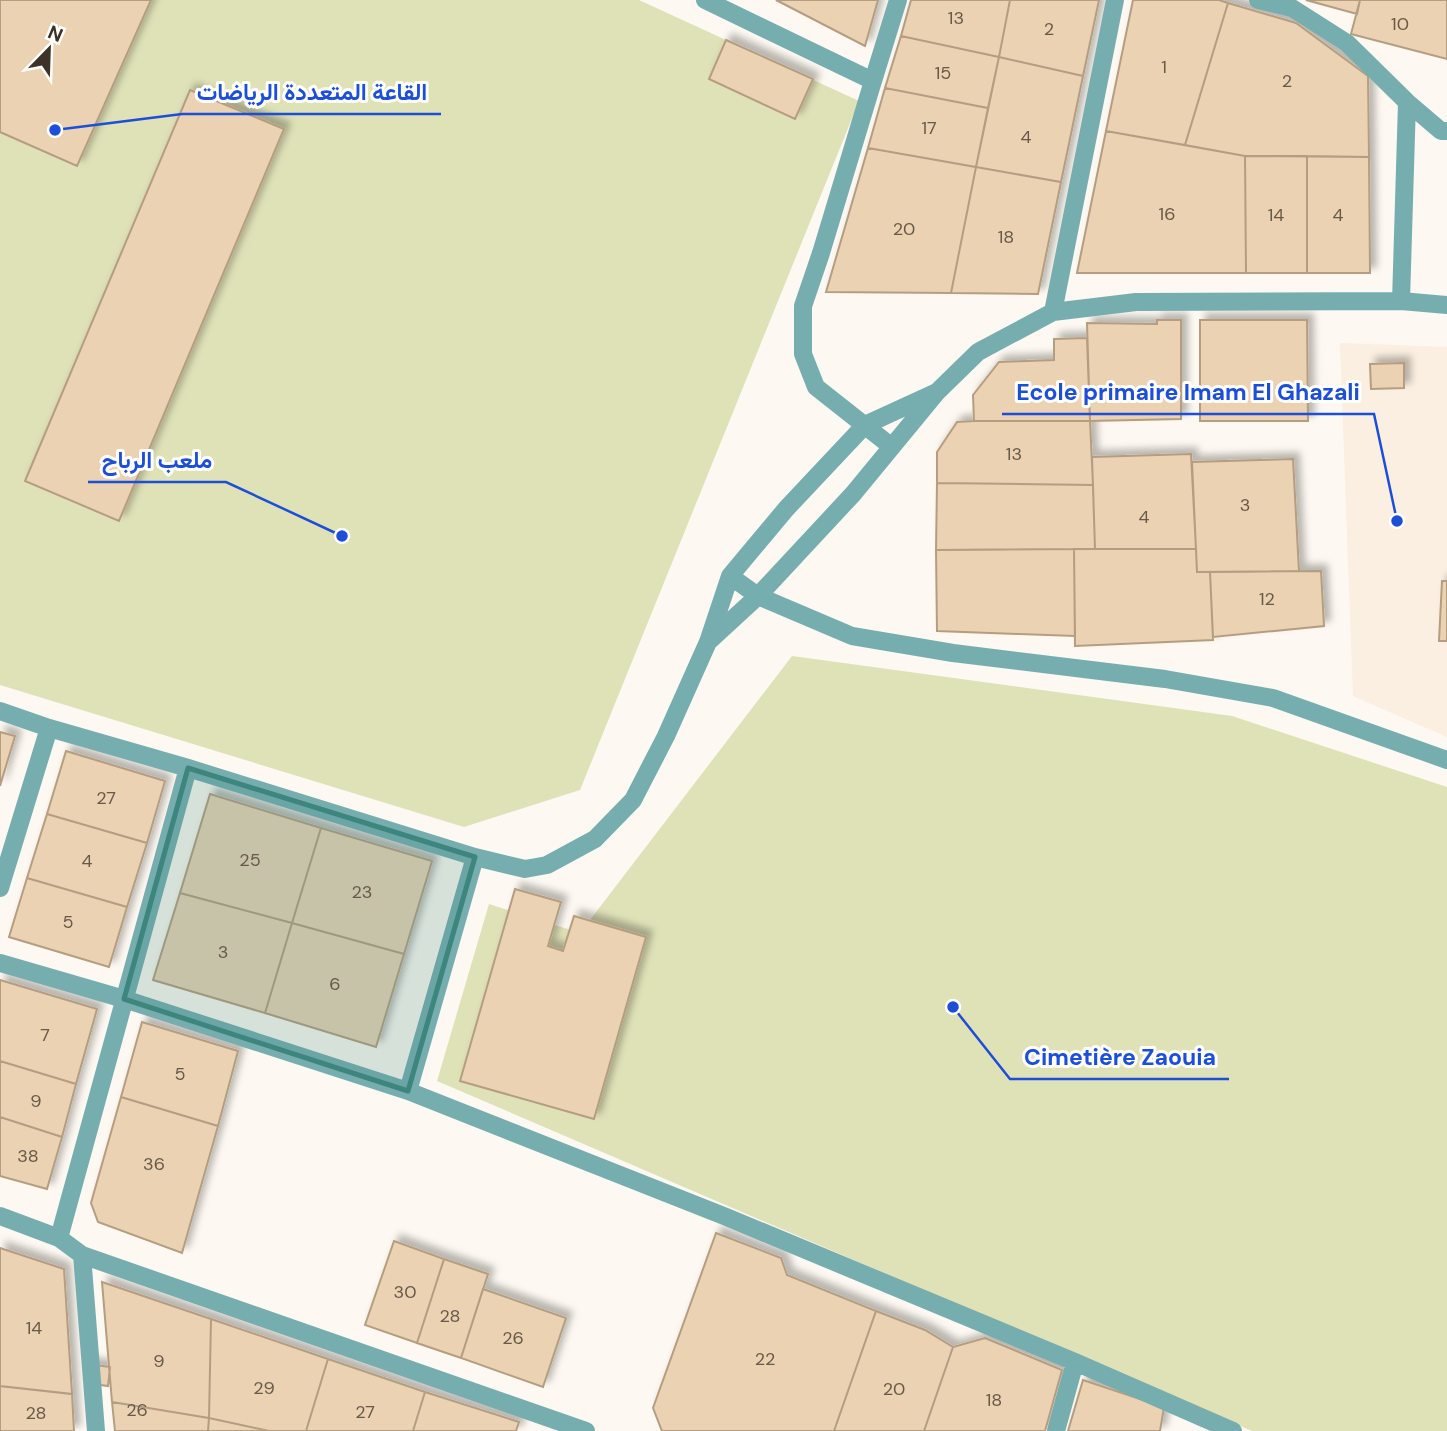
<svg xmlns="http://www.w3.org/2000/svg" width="1447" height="1431" viewBox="0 0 1447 1431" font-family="'DM Sans',Vazirmatn,sans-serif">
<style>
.built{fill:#faefe0}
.green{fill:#dfe1b7}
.building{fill:#ead2b3;stroke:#b59e80;stroke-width:2;filter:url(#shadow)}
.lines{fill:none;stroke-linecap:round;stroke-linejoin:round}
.street{stroke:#76aeb0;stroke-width:18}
.marked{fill:#3e857e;fill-opacity:0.2;stroke:#3e857e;stroke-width:5;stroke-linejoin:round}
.labels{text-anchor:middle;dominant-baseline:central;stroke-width:6;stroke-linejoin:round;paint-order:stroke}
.number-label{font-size:18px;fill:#685a49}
.leader{fill:none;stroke:#1d4ed8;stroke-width:2.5}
.callout-dot{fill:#1d4ed8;stroke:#fff;stroke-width:2.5}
.callout-label{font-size:23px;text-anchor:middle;font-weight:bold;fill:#1d4ed8;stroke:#fff;stroke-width:6;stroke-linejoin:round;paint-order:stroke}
</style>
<defs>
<filter id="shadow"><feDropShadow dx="6" dy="-6" stdDeviation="3.5" flood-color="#0004"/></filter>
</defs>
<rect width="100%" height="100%" fill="#fdf8f1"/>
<path class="built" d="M1340,343L1447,347V737L1353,696Z"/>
<path class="green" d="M0,0H639L859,101L580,790L464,827L0,685Z
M792,656L1232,716L1447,787V1431H1252L437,1081L489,904L580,933Z"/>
<path class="building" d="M0,0H151L77,166L0,132Z
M776,0H878L865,46Z
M911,0H1010L999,57L901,36Z
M1010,0H1099L1083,76L999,57Z
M1133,0H1219L1228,3L1185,145L1106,131Z
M1306,0H1360L1357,14Z
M1360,0H1447V59L1351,34Z
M1228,3L1296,23L1368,76L1369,157L1245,156L1185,145Z
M901,36L999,57L988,108L885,88Z
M726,40L813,79L795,119L709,79Z
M999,57L1083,76L1061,182L976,167Z
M885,88L988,108L976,167L868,148Z
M190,90L284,129L119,521L25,481Z
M1106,131L1245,156L1246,273H1077Z
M868,148L976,167L951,293L826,292Z
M1245,156H1307V273H1246Z
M1307,156L1369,157L1370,273H1307Z
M976,167L1061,182L1038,294L951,293Z
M1157,320H1181V419L1090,421L1087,323L1157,324Z
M1200,320H1307L1308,421H1200Z
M1087,338L1090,421H974L973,395L999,362L1054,360V339Z
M1404,363V388L1371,389L1370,364Z
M974,421H1090L1093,485L937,483V452L957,422Z
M1191,454L1196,549H1095L1092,457Z
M1293,459L1299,571L1197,572L1192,462Z
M937,483L1093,485L1095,549L936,550Z
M1074,549H1196L1197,572H1210L1213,640L1075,646Z
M1074,549L1075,636L937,631L936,550Z
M1321,571L1324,626L1213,637L1210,572Z
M1442,581H1447V641H1439Z
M0,732L15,736L0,786Z
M66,751L165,781L147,843L47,814Z
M210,794L321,828L292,923L180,893Z
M47,814L147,843L127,907L27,878Z
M321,828L432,861L404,954L292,923Z
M27,878L127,907L109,967L9,937Z
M515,889L561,902L548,946L563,951L574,916L646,937L594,1119L460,1081Z
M180,893L292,923L265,1013L153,980Z
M292,923L404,954L376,1047L265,1013Z
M0,980L97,1009L76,1084L0,1061Z
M142,1022L238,1051L218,1126L121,1097Z
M0,1061L76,1084L62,1137L0,1117Z
M121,1097L218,1126L182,1253L98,1222L91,1203Z
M0,1117L62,1137L47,1189L0,1176Z
M716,1233L781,1258L787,1275L876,1311L834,1431H662L653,1408Z
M394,1241L444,1259L417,1343L365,1325Z
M0,1248L64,1269L72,1394L0,1386Z
M444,1259L488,1274L461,1358L417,1343Z
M102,1282L211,1319L209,1418L112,1402Z
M483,1289L566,1318L543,1387L461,1358Z
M876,1311L925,1330L953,1347L924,1431H834Z
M211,1319L328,1359L306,1431H269L209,1418Z
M985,1338L1062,1370L1045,1431H924L953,1347Z
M328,1359L425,1392L413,1431H306Z
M88,1364L110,1367L108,1386L86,1383Z
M1083,1380L1164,1407L1160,1431H1068Z
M0,1386L72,1394L74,1431H0Z
M425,1392L519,1422L516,1431H413Z
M112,1402L209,1418L208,1431H115Z
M209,1418L269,1431H208Z"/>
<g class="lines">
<path class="street" d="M705,0L873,81L821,253L803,306V354L816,387L892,447
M1258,0L1292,8L1347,43L1407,102L1441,131H1447
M873,81L898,0
M1401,301L1407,102
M1053,312L1115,0
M730,576L758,596L852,636L953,653L1165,679L1273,698L1447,760
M709,641L758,596L853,494L937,392L978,352L1053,312L1136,302L1401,301L1447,305
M0,711L49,728L188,768L475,857L525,869L547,865L595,839L633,800L666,736L708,642L730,576L745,558L786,509L865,425L937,392
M0,888L49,728
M0,963L124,999L408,1091L724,1216L1075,1362L1233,1431
M408,1091L475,857
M0,1216L59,1238L82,1255L586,1431
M59,1238L188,768
M82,1255L96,1431
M1056,1431L1075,1362"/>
</g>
<path class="marked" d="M188,768L475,857L408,1091L124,999Z"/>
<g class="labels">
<g class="number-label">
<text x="956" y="18">13</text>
<text x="1400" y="24">10</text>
<text x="1049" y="29">2</text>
<text x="1164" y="67">1</text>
<text x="943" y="73">15</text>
<text x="1287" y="81">2</text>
<text x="929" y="128">17</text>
<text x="1026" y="137">4</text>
<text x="1167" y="214">16</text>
<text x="1276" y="215">14</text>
<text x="1338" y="215">4</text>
<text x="904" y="229">20</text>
<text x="1006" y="237">18</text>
<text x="1014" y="454">13</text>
<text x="1245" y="505">3</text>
<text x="1144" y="517">4</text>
<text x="1267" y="599">12</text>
<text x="106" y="798">27</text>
<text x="250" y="860">25</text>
<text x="87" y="861">4</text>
<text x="362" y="892">23</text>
<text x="68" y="922">5</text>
<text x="223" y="952">3</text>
<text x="335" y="984">6</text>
<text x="45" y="1035">7</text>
<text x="180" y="1074">5</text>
<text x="36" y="1101">9</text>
<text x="28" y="1156">38</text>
<text x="154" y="1164">36</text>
<text x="405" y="1292">30</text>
<text x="450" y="1316">28</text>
<text x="34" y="1328">14</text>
<text x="513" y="1338">26</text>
<text x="765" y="1359">22</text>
<text x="159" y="1361">9</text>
<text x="264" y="1388">29</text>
<text x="894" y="1389">20</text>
<text x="994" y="1400">18</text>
<text x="137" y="1410">26</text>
<text x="365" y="1412">27</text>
<text x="36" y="1413">28</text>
</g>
</g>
<path class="leader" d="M55 130L182 114H441M1397 521L1374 414H1002M342 536L226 482H88M953 1007L1010 1079H1229"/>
<g class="callout-dot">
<circle cx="55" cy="130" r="7"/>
<circle cx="1397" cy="521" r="7"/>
<circle cx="342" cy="536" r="7"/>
<circle cx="953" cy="1007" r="7"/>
</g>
<g class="callout-label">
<text x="312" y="100">القاعة المتعددة الرياضات</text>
<text x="1188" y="400">Ecole primaire Imam El Ghazali</text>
<text x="157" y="468">ملعب الرباح</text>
<text x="1120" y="1065">Cimetière Zaouia</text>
</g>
<g transform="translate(49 49) rotate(23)" stroke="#ffffff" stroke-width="5" paint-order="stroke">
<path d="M0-5L12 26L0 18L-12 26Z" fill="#3c3226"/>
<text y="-10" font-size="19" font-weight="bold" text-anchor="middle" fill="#3c3226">N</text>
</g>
</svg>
